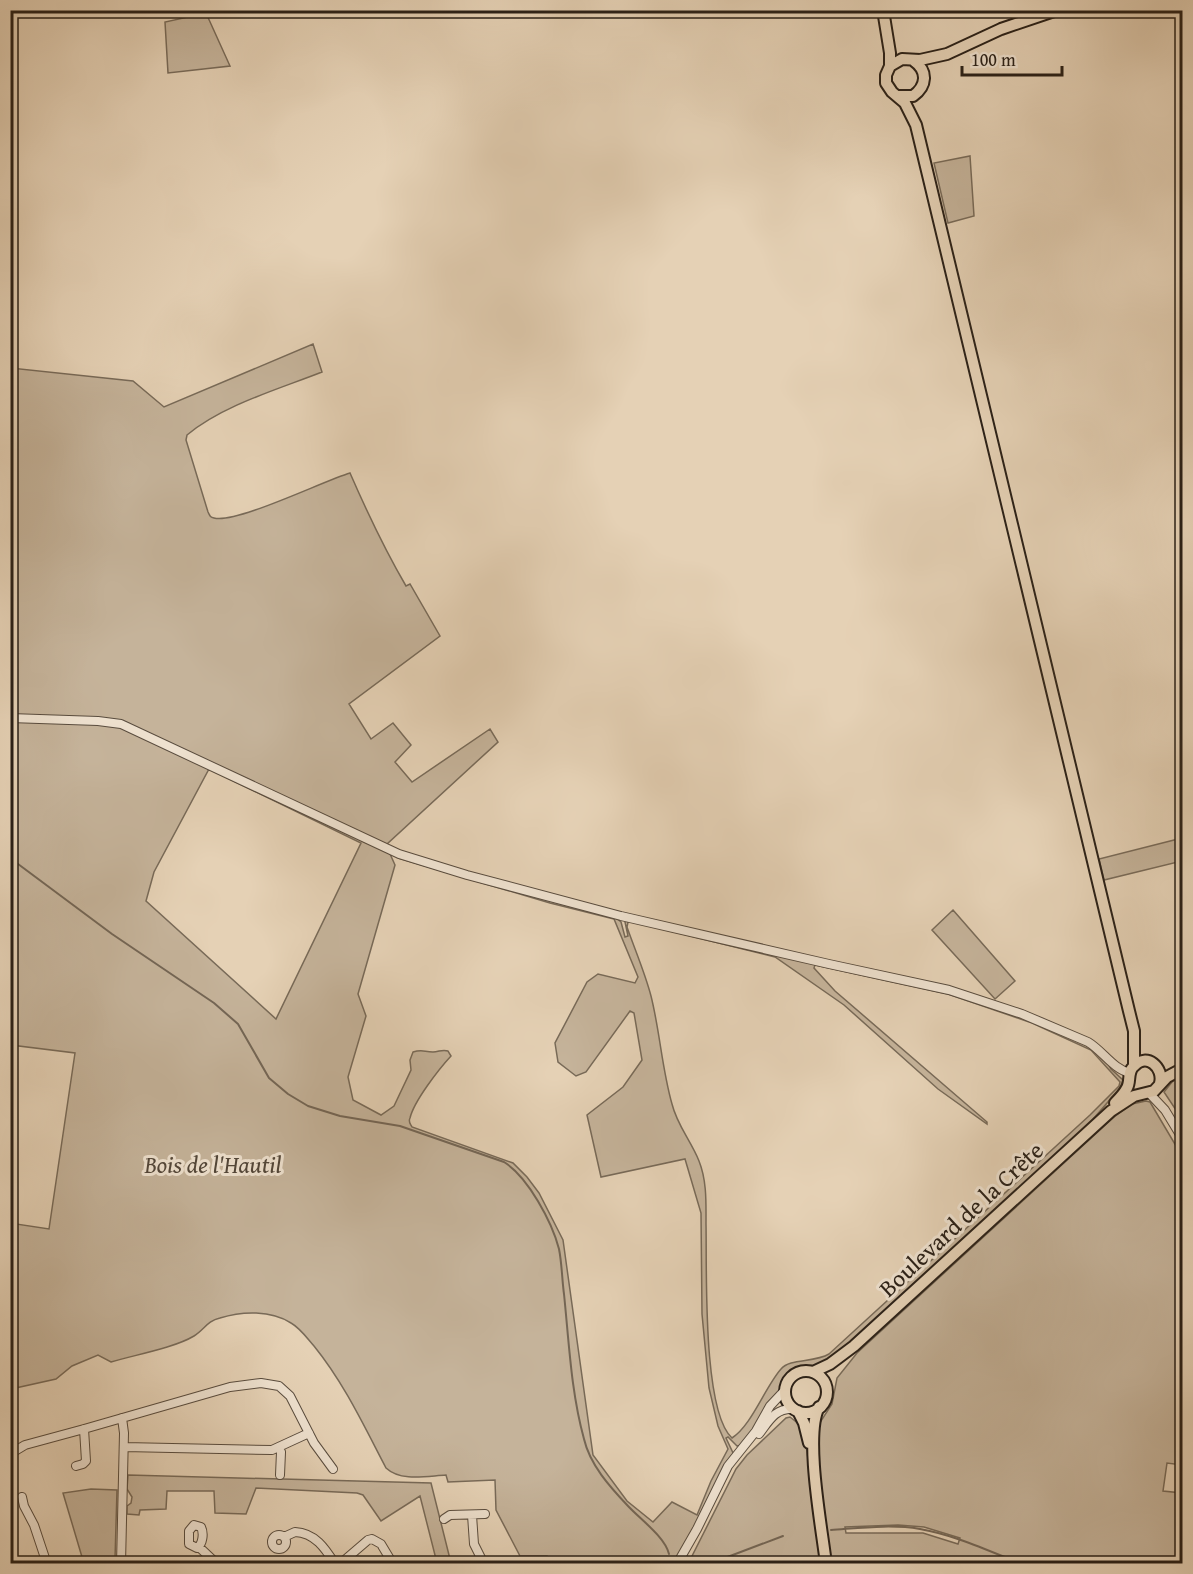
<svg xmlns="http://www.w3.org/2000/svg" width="1193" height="1574" viewBox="0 0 1193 1574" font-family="'Gentium Book Plus',serif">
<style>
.green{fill:#c5b39a;stroke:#786a58;stroke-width:1.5;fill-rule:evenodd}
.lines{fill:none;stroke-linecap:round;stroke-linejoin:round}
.stream{stroke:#746655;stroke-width:2}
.minor-casing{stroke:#594c3e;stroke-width:10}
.major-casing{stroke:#2a2017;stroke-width:14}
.minor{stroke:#eee1cf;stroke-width:8}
.major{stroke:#e5d1b5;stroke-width:10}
.labels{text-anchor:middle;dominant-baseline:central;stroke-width:6;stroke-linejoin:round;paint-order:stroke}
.park-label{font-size:24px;font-style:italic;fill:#514538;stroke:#eee1cf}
.street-label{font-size:24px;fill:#2a2017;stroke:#eee1cf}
</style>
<rect width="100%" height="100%" fill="#e5d1b5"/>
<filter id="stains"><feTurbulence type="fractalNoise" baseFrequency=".00333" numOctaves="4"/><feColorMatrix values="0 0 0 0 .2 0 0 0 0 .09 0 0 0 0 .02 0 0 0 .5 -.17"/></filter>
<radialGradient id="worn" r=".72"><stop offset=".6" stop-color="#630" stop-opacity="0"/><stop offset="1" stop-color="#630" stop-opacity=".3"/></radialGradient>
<path class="green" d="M206,13L230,66L168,73L165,22Z
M970,156L974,216L948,223L934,163Z
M313,344L322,372C279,389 223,405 187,435L186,440L208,512C210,516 210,517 214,518C236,524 323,481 350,473C367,512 385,550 406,586L410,584L440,636L349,704L371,739L393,723L411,745L395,762L412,782L490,729L498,742L386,845L395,865L358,994L366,1016L348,1077L353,1100L381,1115L394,1106L411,1070L410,1060L413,1052C423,1049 424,1052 433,1052C439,1052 442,1049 448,1051L451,1056C439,1069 414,1101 410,1118C408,1122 410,1123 412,1127L513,1163L527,1177L539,1193L563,1240L593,1455L627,1501L653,1522L672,1502L697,1515L711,1481L728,1449L718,1426L709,1388L702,1314L701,1213L685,1159L601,1177L587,1115L623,1087L642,1060L634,1013L630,1011L586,1072L576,1076L558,1062L555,1043L587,982L598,974L635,983L638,977L614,919L550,903L398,858L614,916L621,922L625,937L628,936L625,922L629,920L855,973L949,992L1023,1018L1094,1047L1103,1055L1111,1069L1123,1080L1120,1088L1088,1125L837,1355L822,1365L800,1366L787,1374L777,1396L765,1409L756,1429L742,1445L737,1446L728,1437L726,1438L734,1455C711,1489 697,1528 675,1563L551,1564L547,1556H520L496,1510L495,1480L448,1482L446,1475C427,1476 401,1482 386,1468C364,1426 344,1383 314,1346C307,1338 300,1328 291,1323C271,1310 242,1311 220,1318C207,1321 204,1330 194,1336C174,1348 134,1355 111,1362L98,1355L72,1366L56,1379L11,1389L10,1223L49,1229L75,1053L11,1045V368L133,381L164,407ZM209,769L361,843L276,1019L146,901L154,872ZM630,921L775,957L844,1005L938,1089L987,1124V1122L835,991L814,968L815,965L948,994L1032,1023L1091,1050L1120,1082L1119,1086L1090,1115L829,1354C814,1363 790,1358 781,1369C765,1387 752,1425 732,1438C702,1411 707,1266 706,1224C706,1203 707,1181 699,1161C691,1141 677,1125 672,1104C662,1069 660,1032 651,996C645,973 635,950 627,927L628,922Z
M1182,838V861L1104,880L1099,859Z
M953,910L1015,981L995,999L932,930Z
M1182,1075V1119L1164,1092L1172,1082Z
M1146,1101L1150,1102L1182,1156V1465L1167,1463L1163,1491L1182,1493L1180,1563H830L816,1444L819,1424L832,1404L837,1378L857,1353L1114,1117L1132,1104ZM898,1525L924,1527L960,1538L958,1544L923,1533H846L845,1527Z
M790,1417L800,1425L805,1436L822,1563L688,1564L736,1469L747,1455L786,1418Z
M128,1475L431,1483L451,1563H437L420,1496L381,1521L363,1495L357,1493L256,1488L246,1514L215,1513L214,1491H167L166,1509L140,1510L139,1515L127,1514V1506L131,1503L132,1497L127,1489Z
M91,1489L117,1490L115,1559L82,1557L63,1493Z"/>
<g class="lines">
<path class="stream" d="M10,858L112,934L214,1003L238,1024L269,1078L288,1094L308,1106L340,1116L400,1126L504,1162C528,1177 552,1222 559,1249C562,1264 562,1280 564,1294C569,1342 571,1392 584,1439C590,1465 610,1487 628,1506C640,1519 665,1537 669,1554
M831,1530C860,1528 891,1524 920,1529C955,1535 989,1551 1022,1564
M709,1564L783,1536"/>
<defs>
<path id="minor" d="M10,718L98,721L121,724L399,854L467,875L621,916L829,964L949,990L1022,1014L1088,1042C1103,1051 1113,1069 1130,1073
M1149,1093L1165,1110L1182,1138
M759,1434C769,1421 775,1408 793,1409
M124,1447L272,1450L309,1433
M279,1448L281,1452L280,1475
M10,1454L25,1445L84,1429L230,1387L261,1383L279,1386L290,1396L314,1443L333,1469
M76,1466L83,1464L86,1461L84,1429
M22,1497L24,1506L34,1525L47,1564
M472,1515L474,1544L484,1564
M444,1519L450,1515L485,1514
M194,1525L201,1527C204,1533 203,1544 197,1548L189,1544V1531Z
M272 1542a7 7 0 1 1 14 0a7 7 0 1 1-14 0Z
M284,1537L295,1532C315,1533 325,1548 335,1564
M199,1547L217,1564
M121,1564L124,1433L122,1418
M340,1564L368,1540L372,1539L381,1544L393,1564
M677,1564L697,1529L728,1466L756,1431L770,1406L785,1390"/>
<path id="major" d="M883,10L890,53V66L886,75V83L892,92L905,103L916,125L1129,1011L1134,1031V1066
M890,66L902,59L920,60L947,54L1001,29L1057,10
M899,96H913C927,86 928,71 914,61
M1115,1103C1119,1099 1124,1094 1127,1088C1131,1081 1127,1072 1134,1066C1147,1052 1164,1068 1160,1083
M785 1392a21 21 0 1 1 42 0a21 21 0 1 1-42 0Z
M813,1372L830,1364L854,1346L1111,1111L1134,1096L1154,1091L1167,1077L1182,1069
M819,1407C804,1435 822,1529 826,1564
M798,1411L804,1423L809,1443"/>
</defs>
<use href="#minor" class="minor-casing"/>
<use href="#major" class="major-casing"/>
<use href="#minor" class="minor"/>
<use href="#major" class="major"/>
</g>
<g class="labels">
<g class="park-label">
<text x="213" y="1164">Bois de l'Hautil</text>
</g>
<g class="street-label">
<text transform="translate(961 1219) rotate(-43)">Boulevard de la Crête</text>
</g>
</g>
<rect width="1193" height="1574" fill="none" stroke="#e5d1b5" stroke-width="36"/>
<rect x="12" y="12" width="1169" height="1550" fill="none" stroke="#2a2017" stroke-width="3"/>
<rect x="18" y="18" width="1157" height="1538" fill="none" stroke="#2a2017" stroke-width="1.5"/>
<path d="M962 66v9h100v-9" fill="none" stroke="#2a2017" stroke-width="3"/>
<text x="971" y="66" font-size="18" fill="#2a2017" stroke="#eee1cf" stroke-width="4.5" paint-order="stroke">100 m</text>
<rect width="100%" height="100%" filter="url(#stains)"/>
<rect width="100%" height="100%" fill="url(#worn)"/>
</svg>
